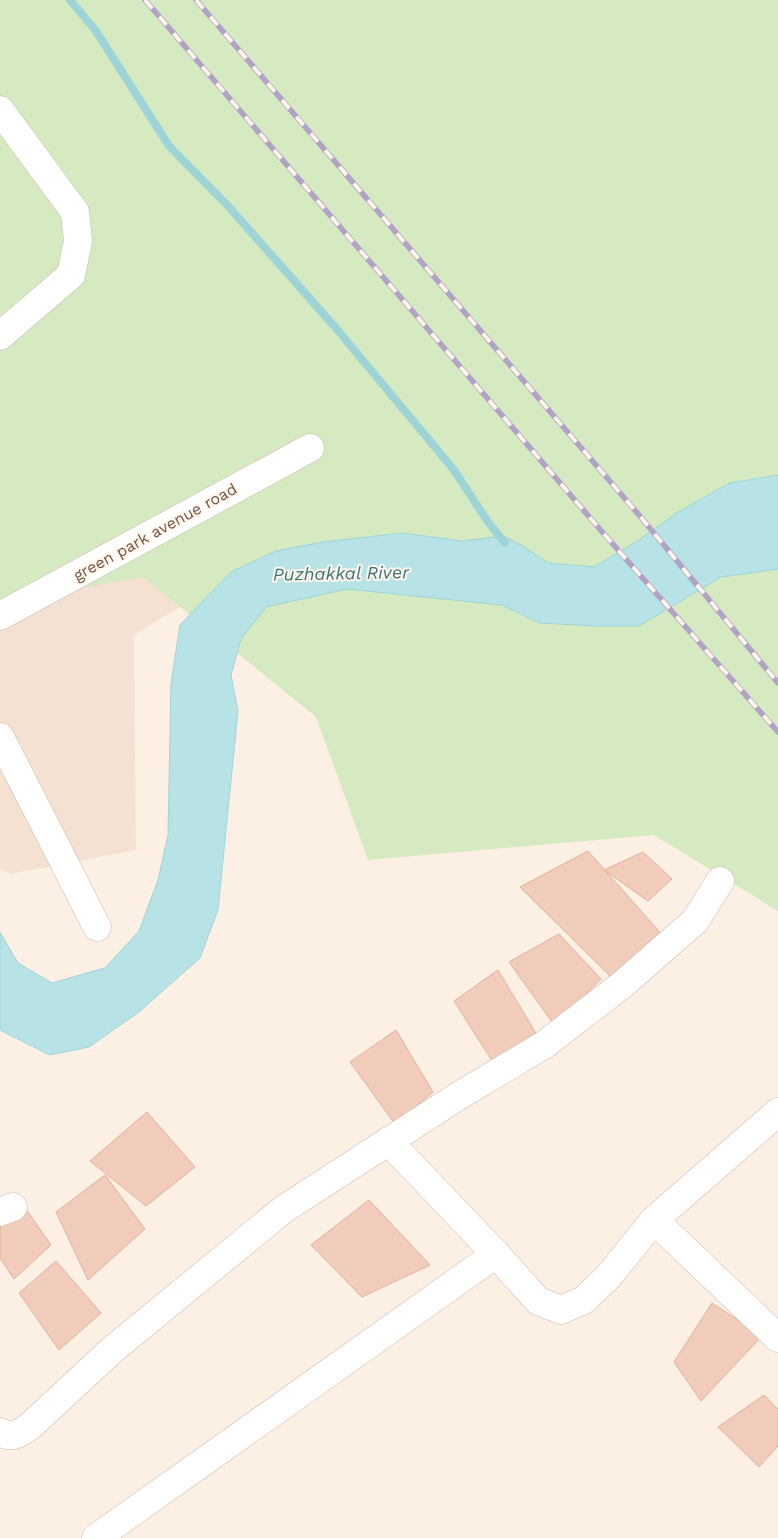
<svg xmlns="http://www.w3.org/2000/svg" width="778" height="1538" viewBox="0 0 778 1538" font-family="'Work Sans',sans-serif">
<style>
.residential{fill:#f4e1d2}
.green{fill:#d6eac2}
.water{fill:#b8e3e6;stroke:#9ed4d8}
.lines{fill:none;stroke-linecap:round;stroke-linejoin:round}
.stream{stroke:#9ed4d8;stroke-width:8}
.building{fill:#f2ccbb;stroke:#e4b09c}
.minor-casing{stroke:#d0b9ad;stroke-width:29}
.minor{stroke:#fff;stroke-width:28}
.rail-casing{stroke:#b2a2c6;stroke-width:5.5}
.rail{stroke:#fff5ea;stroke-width:4;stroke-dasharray:11;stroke-linecap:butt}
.labels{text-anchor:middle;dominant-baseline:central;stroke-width:4;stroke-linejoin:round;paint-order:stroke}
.street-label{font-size:16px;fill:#755549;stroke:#fff5ea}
.water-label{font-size:18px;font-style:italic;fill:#3d767a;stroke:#fff5ea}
</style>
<rect width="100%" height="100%" fill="#fcf0e4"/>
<path class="residential" d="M0,17L424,457L134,635L136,850L10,874L0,869Z"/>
<path class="green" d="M0,0H778V911L654,835L368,860L316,717L143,577L0,603Z"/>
<path class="water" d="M778,475V569L721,577L639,626H597L539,623L502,605L347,589L266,607L241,639L231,675L238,711L218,910L200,958L139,1012L89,1047L50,1055L0,1030V932L18,963L52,983L105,968L139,931L158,880L168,835L171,683L180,625L231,572L276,551L323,542L403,533L462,541L503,536L521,545L548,563L594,567L636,542L678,512L730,483Z"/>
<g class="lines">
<path class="stream" d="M70,0L96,31L169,146L228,206L335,327L454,470L488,522L505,543"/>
</g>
<path class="building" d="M588,851L664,937L613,979L520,887Z
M643,852L672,879L648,901L604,870Z
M559,934L601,979L555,1026L509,962Z
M498,970L537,1035L494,1064L454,1001Z
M396,1030L433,1092L395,1124L350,1062Z
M147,1112L195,1167L146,1206L90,1161Z
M105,1175L145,1229L88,1280L56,1212Z
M369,1200L430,1265L362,1297L311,1245Z
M21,1202L51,1245L14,1279L0,1258V1213Z
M56,1261L101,1313L59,1350L19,1293Z
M712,1303L762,1336L701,1401L674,1362Z
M764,1395L778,1409V1446L759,1467L718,1427Z"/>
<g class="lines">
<defs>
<path id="minor" d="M0,110L75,212L78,241L71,275L0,336
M0,616L310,448
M0,737L97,927
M388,1141L496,1254L538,1301L561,1310L584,1300L608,1277L654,1220L778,1112
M0,1212L13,1207
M654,1220L778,1338
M0,1432C12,1439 18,1434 29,1427L112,1350L284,1209L460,1095L544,1045L623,984L695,921L720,881
M96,1538L496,1254"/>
</defs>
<use href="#minor" class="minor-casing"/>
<use href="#minor" class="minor"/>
<defs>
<path id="rail" d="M145,0L604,534L778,732
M196,0L639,515L778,683"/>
</defs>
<use href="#rail" class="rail-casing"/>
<use href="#rail" class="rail"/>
</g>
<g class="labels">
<g class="street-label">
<text transform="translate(155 532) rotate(-29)">green park avenue road</text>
</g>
<g class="water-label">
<text transform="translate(341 573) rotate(-1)">Puzhakkal River</text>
</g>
</g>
</svg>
